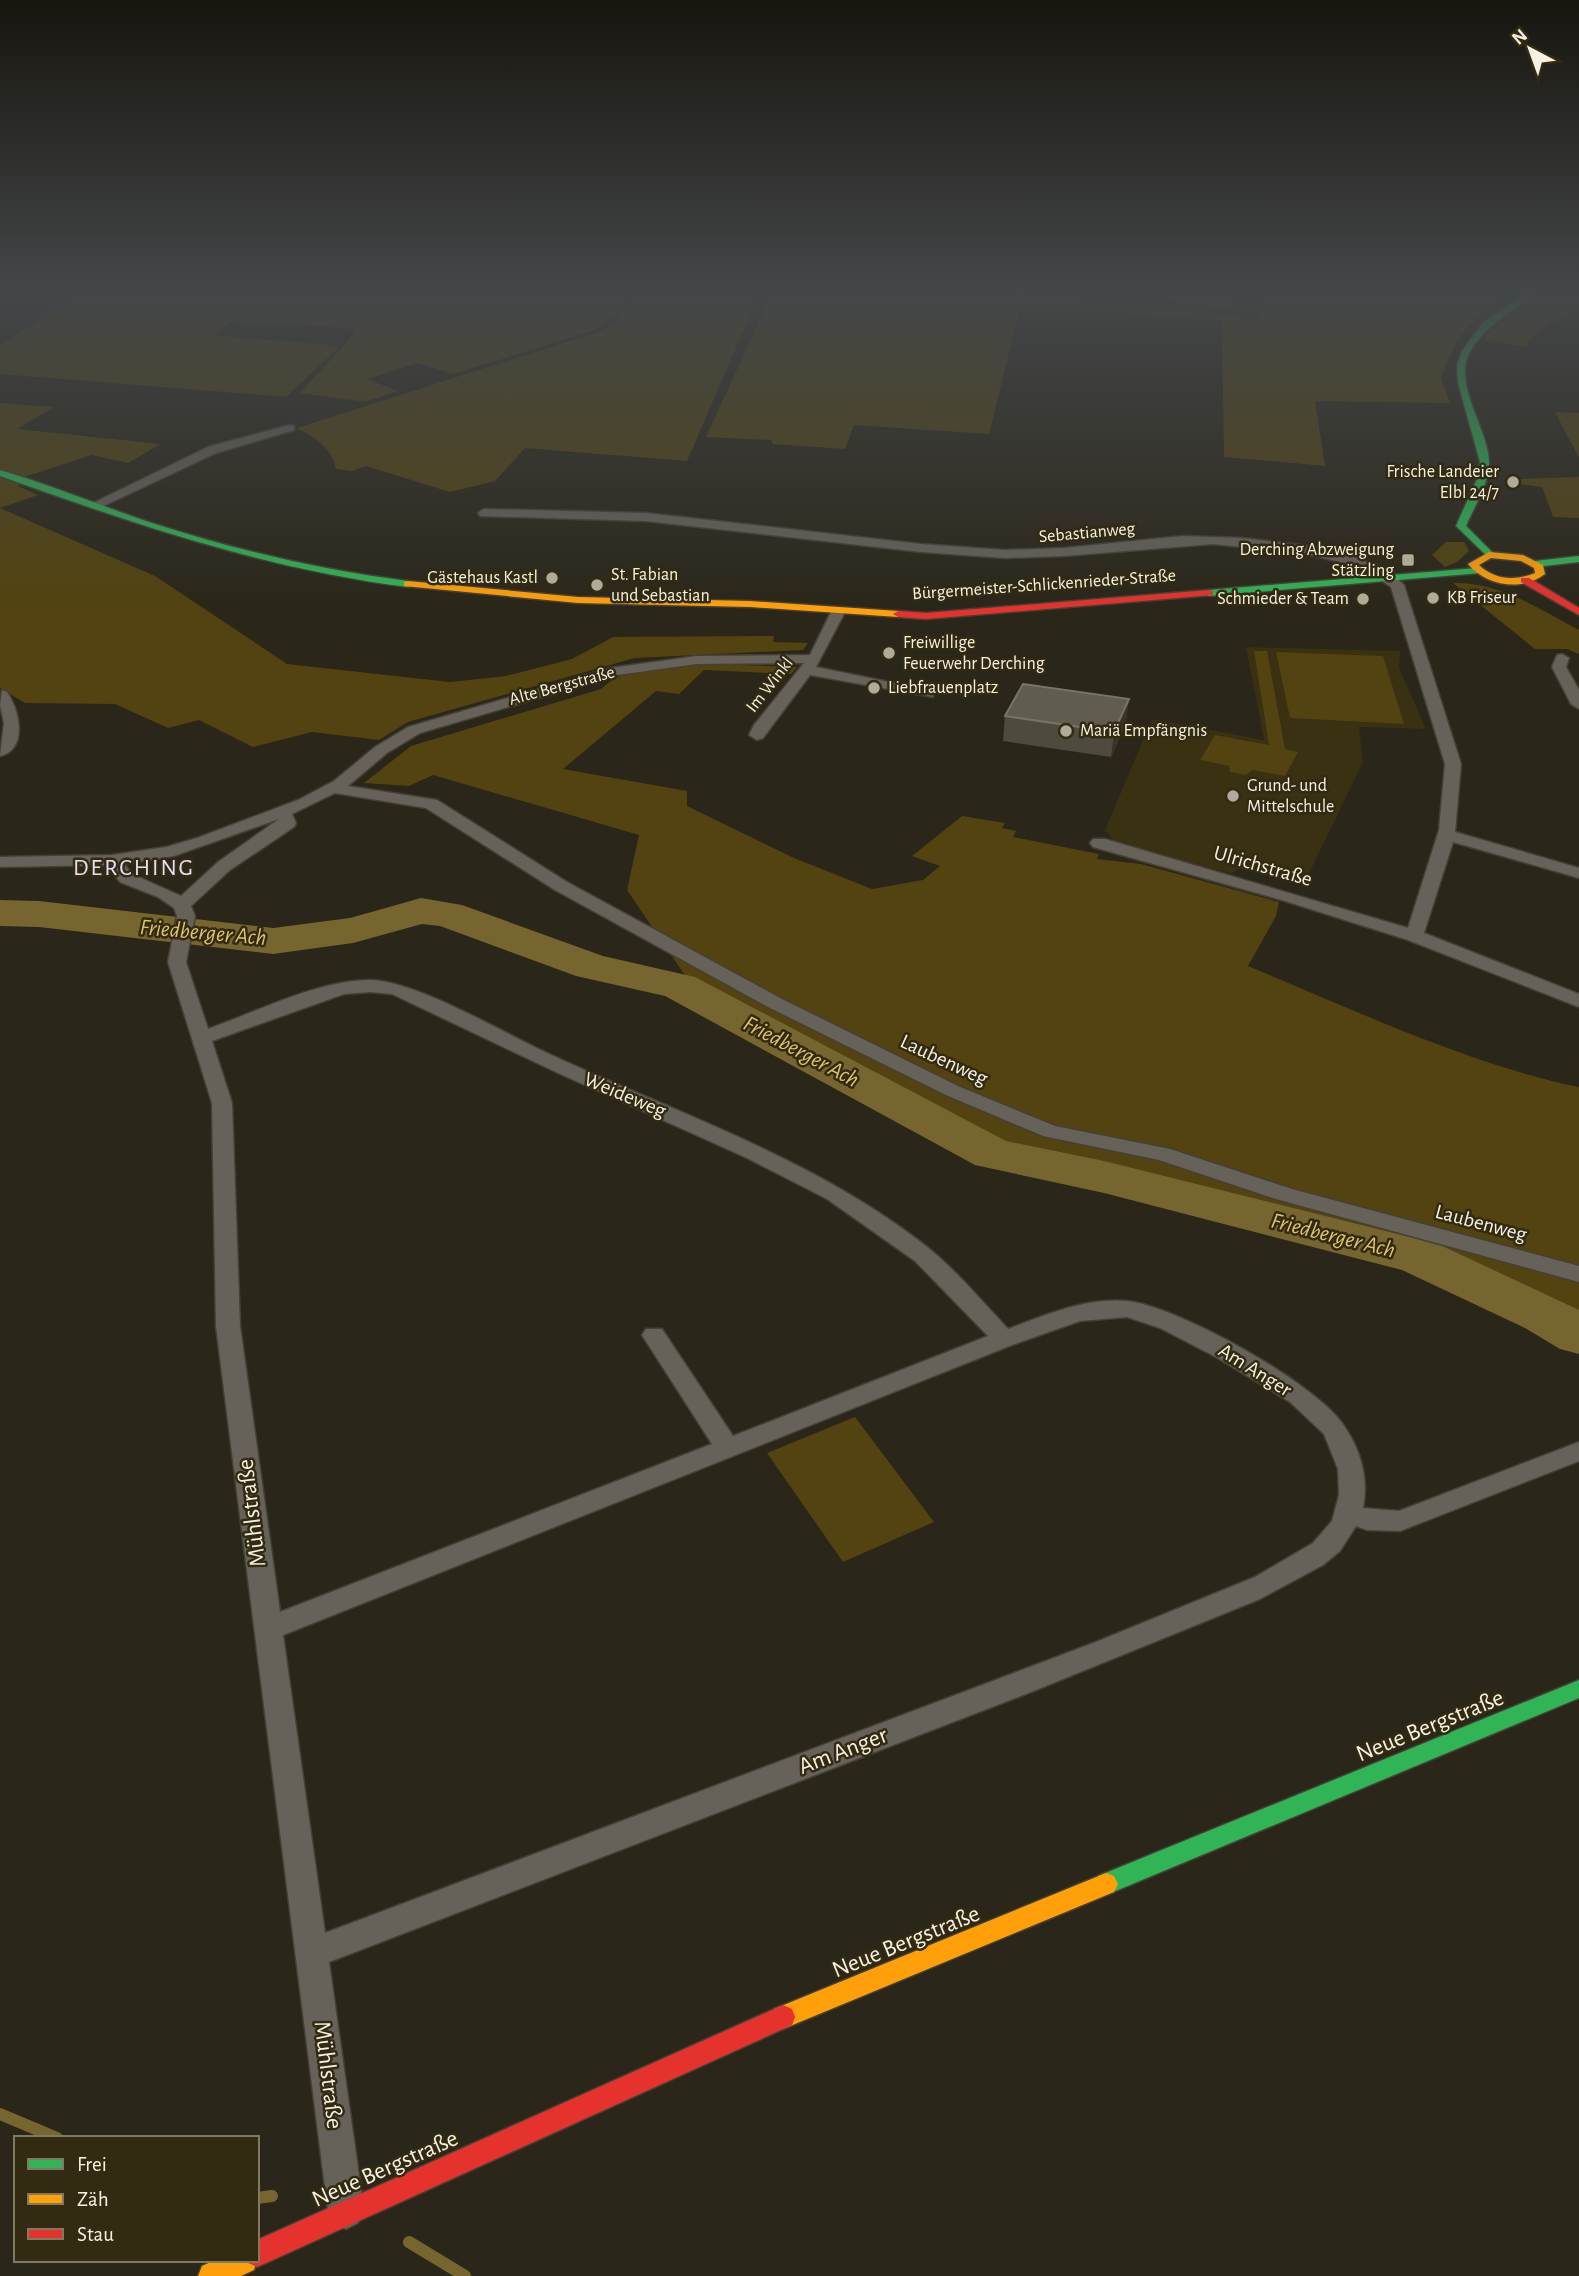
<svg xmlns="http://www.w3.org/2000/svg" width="1579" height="2276" viewBox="0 0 1579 2276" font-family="'Alegreya Sans',sans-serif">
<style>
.built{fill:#3a3012}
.green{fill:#524310}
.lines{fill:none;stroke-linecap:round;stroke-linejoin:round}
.stream{stroke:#76652f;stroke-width:12}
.river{fill:#76652f;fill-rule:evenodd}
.street-casing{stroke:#444036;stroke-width:3}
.fast-casing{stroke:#444036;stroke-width:3}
.slow-casing{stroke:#444036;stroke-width:3}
.jam-casing{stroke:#444036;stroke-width:3}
.street{fill:#666259;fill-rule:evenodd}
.fast{fill:#30b455;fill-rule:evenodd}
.slow{fill:#ff9f0a;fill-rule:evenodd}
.jam{fill:#e5322d;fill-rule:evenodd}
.wall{fill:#4e4a3e}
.shaded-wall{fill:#383428}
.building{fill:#605c50;stroke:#777367;stroke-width:2}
.poi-dot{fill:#afaa9c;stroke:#322a11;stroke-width:2.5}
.labels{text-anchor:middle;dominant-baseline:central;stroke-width:5;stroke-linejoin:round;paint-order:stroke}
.far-poi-label{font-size:18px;fill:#f6f1e2;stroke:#322a11;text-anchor:start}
.far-street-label{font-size:18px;fill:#f6f1e2;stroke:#322a11}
.street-label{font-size:21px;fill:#f6f1e2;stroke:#322a11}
.water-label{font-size:23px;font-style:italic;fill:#dfc36d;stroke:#322a11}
.quarter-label{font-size:24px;letter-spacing:2px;fill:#e6dcf9;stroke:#322a11}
.near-street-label{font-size:24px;fill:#f6f1e2;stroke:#322a11}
</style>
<rect width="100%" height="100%" fill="#2a2619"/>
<path class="built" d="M1246,647L1400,651L1399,668L1426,729L1359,727L1363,762L1304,884L1239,869L1231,873L1118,845L1105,830L1152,719L1264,740Z"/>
<path class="green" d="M86,289H631L618,313L593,331L453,374L418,363L367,379L398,391L365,402L300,393L355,333L349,328L93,312L232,321L214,335L340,346L286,397L0,374V346Z
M638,289L761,290L687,461L525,448L495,481L450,492L366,466L352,471L336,469C332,448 315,437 297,428L598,332L616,324Z
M774,289H1039L1035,295L1129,303L1259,320L1258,314L1124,292L1074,289H1177L1260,304L1266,298H1299L1357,289H1517C1475,316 1458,329 1441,378L1450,403L1315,401L1325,466L1224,457L1222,321L1089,310L1019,312L989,434L854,425L845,449L773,444L771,440L706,437Z
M1546,289H1579V309L1549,324L1527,341L1526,347L1482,339L1517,306Z
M0,403L54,407L17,429L161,444L128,463L92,455L27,476L18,486L38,495L0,508L155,576L287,664L450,682L506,676L572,659L613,637L774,636L773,642L808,643L803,650L635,658L408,722L379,740L312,732L253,747L199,720L168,728L115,704L25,703L0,688Z
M1555,412L1579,413V458Z
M1579,477V518L1553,517L1542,487L1520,484L1518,479Z
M1446,542H1464L1469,551L1457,562L1445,567L1432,555Z
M1453,583C1500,582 1539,609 1579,630V654L1567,649H1535Z
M1254,651H1267L1285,749L1298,752L1285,776L1252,770L1246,775L1230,772L1229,766L1200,760L1215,735L1269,745Z
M1276,652L1383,656L1404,724L1290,718Z
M714,664L797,667L791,674L704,670L679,694L656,691L563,769L687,791V806L794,858L872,889L923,880L940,866L912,856L962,816L1005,823L1002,828L1016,831L1013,837L1099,854L1097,859L1141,864L1279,902L1276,916L1248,966C1352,1009 1470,1065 1579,1087V1324L1417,1247L996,1146L699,996L627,890L639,835L433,775L409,786L364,783L411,746L601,689C627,663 679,667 714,664Z
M855,1417L934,1522L843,1562L767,1453Z"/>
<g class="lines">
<path class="stream" d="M0,2114L57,2138
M257,2198L272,2196
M409,2242L465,2276"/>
<path class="river" d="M421,898L462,905L603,956L695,977L1006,1141L1104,1161L1438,1244L1579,1310V1354L1560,1349L1525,1328L1402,1270L1104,1193L975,1165L665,996L576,976L440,926L422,924L353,943L273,954L39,927L0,926V900L39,901L273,928L350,918Z"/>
<defs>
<path id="street" d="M290,425L294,426V430L216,453L99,508L89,505L208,447Z
M484,509L646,513L921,544L1005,550L1064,548L1183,536L1242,538L1302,545L1351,555L1389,570L1404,585L1461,764L1455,832L1579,868V878L1453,842L1424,933L1579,994V1007L1408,940L1285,901L1093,847L1090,843L1093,839H1105L1408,928L1439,830L1445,764L1391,587L1362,567L1302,553L1213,544L1064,556L1005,558L921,552L646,521L480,516L478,513Z
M838,608L845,612L816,667L933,691V697L810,675L763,738L757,740L749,735L754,725L804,663L697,664L617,675L420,733L387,753L348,786L437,800L567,882L782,999L960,1087L1055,1126L1170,1149L1292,1189L1579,1266V1282L1276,1199L1159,1160L1043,1136L946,1095L768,1007L555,890L426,808L335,793L292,814L296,823L294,827L230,870L191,906L195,916L186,962L208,1029C256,1012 319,980 370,980C416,981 500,1031 545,1052C671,1111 806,1155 918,1240C952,1265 979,1298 1008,1329C1045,1315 1087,1297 1127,1301C1177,1306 1313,1382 1342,1423C1360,1448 1369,1477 1363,1508L1399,1511L1579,1442V1461L1400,1531L1367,1530L1356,1526L1340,1551L1323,1565L1260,1599L1026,1694L329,1962L364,2211L358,2223L346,2229L334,2223L328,2211L216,1326L212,1103L168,962L177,916L174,908L158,897L120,882L107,865L0,867V857L112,855L166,847L197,838L298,800L334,781L375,747L408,727L610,668L697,656L810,655L831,612ZM279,819L218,862L181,896L132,874L124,864L174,856ZM370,992L392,994L558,1073L747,1158L827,1199L915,1261L988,1336L733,1436L662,1329H646L642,1335L712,1444L280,1612L240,1326L232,1103L212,1041L344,994ZM1127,1317L1160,1328L1216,1357L1290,1402L1324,1434L1338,1469L1339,1495L1332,1521L1313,1543L1255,1577L1096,1642L325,1933L283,1635L1012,1345L1080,1321Z
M1562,654L1569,658L1566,667L1579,690V709L1571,704L1552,667L1557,655Z
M2,690L7,692C19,709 29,749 0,756L4,723L0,705Z"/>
<path id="fast" d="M1531,289H1540C1517,310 1488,322 1471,350C1450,383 1491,432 1489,465C1488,486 1474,507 1466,526L1493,553L1494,555L1489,558L1456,526L1477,479L1480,462L1458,383L1457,365L1462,351L1483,323Z
M0,470C51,485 101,506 152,523C236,550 321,570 408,581L413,584L408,587C266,569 134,524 0,476Z
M1579,556V562L1535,567L1530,564L1535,561Z
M1477,568L1481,569V573L1209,596L1204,593L1209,590Z
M1579,1680V1698L1106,1895L1098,1892L1094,1884L1098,1876Z"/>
<path id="slow" d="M1489,552L1523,555L1543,565L1545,574C1522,592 1486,586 1468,564ZM1491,558L1521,561L1534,568L1535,573C1515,581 1495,580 1479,565Z
M408,581L578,597L750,601L898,611L903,614L898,617L750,607L578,603L404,586V582Z
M1106,1873L1114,1876L1118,1884L1114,1892L783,2029L774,2025L771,2017L774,2009Z
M215,2260L257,2259V2260L254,2270L241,2276H198L202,2266Z"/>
<path id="jam" d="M1521,578H1529L1579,608V615L1521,582Z
M1209,590L1213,591V595L926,619L898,617L893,614L898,611L926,613Z
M783,2005L792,2009L795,2017L792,2025L266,2263L257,2267L248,2263L246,2260H257V2240Z"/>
</defs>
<use href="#street" class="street-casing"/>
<use href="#fast" class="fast-casing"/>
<use href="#slow" class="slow-casing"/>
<use href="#jam" class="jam-casing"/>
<use href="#street" class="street"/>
<use href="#fast" class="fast"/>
<use href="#slow" class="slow"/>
<use href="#jam" class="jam"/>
</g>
<path class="wall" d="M1005,716L1126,724L1111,757L1003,741Z"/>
<path class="shaded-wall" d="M1129,699L1126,724L1111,757L1114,732Z"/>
<path class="building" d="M1023,684L1129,699L1114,732L1005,716Z"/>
<linearGradient id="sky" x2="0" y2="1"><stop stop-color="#17150e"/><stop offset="0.48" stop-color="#444749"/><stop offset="1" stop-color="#444749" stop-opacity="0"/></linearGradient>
<rect width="1579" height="608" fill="url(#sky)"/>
<g class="poi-dot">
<circle cx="1513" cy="482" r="7"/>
<rect x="1401" y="553" width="14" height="14" rx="3.5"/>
<circle cx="552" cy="578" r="7"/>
<circle cx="597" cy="585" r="7"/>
<circle cx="1433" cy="598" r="7"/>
<circle cx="1363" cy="599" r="7"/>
<circle cx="889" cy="653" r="7"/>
<circle cx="874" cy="688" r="7"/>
<circle cx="1066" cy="731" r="7"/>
<circle cx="1233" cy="796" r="7"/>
</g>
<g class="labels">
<g class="far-poi-label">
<text x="1499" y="472" text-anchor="end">Frische Landeier<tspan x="1499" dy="21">Elbl 24/7</tspan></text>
<text x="1394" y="550" text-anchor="end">Derching Abzweigung<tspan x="1394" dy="21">Stätzling</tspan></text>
<text x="611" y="575">St. Fabian<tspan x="611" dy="21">und Sebastian</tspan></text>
<text x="538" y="578" text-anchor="end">Gästehaus Kastl</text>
<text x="1447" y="598">KB Friseur</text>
<text x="1349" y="599" text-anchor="end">Schmieder &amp; Team</text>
<text x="903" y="643">Freiwillige<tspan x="903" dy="21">Feuerwehr Derching</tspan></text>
<text x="888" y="688">Liebfrauenplatz</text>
<text x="1080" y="731">Mariä Empfängnis</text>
<text x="1247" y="786">Grund- und<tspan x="1247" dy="21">Mittelschule</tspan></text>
</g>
<g class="far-street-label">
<text transform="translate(1087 533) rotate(-5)">Sebastianweg</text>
<text transform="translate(1044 585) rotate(-4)">Bürgermeister-Schlickenrieder-Straße</text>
<text transform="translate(770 685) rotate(-52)">Im Winkl</text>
<text transform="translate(562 686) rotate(-15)">Alte Bergstraße</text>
</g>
<g class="street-label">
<text transform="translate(1263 866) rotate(16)">Ulrichstraße</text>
<text transform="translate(944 1060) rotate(25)">Laubenweg</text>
<text transform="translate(625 1095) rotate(23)">Weideweg</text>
<text transform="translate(1481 1223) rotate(15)">Laubenweg</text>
<text transform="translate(1255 1370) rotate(32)">Am Anger</text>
</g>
<g class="water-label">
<text transform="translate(203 933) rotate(5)">Friedberger Ach</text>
<text transform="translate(801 1052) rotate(28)">Friedberger Ach</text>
<text transform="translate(1333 1236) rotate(14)">Friedberger Ach</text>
</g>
<g class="quarter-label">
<text x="134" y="868">DERCHING</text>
</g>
<g class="near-street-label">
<text transform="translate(252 1513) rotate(-97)">Mühlstraße</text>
<text transform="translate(1430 1726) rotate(-22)">Neue Bergstraße</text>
<text transform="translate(843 1751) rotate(-21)">Am Anger</text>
<text transform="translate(906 1942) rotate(-22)">Neue Bergstraße</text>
<text transform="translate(328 2075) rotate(83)">Mühlstraße</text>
<text transform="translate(385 2169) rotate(-24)">Neue Bergstraße</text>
</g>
</g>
<rect x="14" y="2136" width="245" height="126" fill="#322a11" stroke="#807a65" stroke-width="2"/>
<rect x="28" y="2159" width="35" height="10" fill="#30b455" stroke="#807a65" stroke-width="2"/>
<text x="77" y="2171" font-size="21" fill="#f6f1e2">Frei</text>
<rect x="28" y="2194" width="35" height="10" fill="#ff9f0a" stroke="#807a65" stroke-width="2"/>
<text x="77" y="2206" font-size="21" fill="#f6f1e2">Zäh</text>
<rect x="28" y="2229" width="35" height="10" fill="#e5322d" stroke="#807a65" stroke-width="2"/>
<text x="77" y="2241" font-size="21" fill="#f6f1e2">Stau</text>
<g transform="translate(1530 49) rotate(319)" stroke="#322a11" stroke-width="5" paint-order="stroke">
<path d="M0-5L12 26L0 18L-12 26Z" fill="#f6f1e2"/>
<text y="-10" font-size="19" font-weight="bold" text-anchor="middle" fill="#f6f1e2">N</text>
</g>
</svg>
